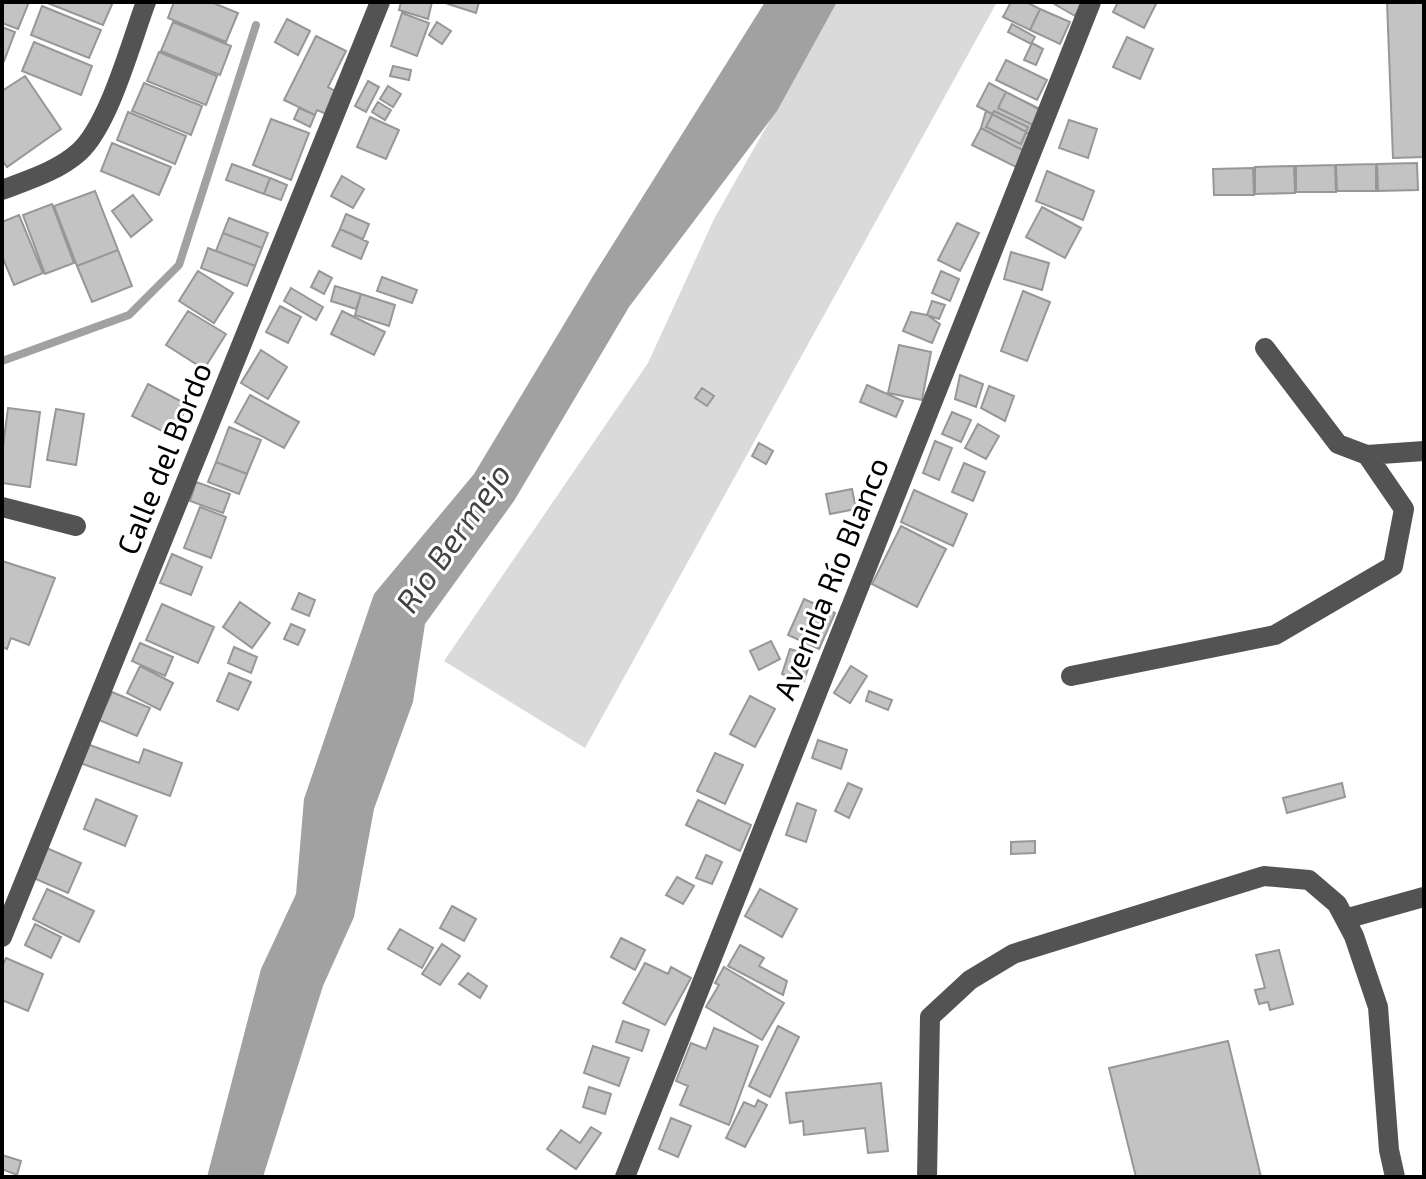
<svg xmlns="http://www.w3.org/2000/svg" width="1426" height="1179" viewBox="0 0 1426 1179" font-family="'Exo 2',sans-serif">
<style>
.green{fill:#dadada}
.water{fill:#a1a1a1}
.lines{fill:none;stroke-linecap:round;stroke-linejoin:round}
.stream{stroke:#a1a1a1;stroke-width:8}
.building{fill:#c3c3c3;stroke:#979797;stroke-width:2}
.minor{stroke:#535353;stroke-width:20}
.labels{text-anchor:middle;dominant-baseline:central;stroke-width:6;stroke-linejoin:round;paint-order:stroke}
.street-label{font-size:30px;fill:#000;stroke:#fff}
.water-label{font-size:32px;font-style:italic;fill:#424242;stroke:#fff}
</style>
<rect width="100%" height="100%" fill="#fff"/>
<path class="green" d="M837,2H997L585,748L444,661L648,363L714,219Z"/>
<path class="water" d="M765,2H837L777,111L629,307L514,501L425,624L413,702L374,809L354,917L323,986L263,1177H207L261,969L296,894L304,799L374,594L474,474L593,276Z"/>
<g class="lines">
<path class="stream" d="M2,361L129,315L179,265L256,25"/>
</g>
<path class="building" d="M2,2H29L18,29L2,23Z
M45,2H113L103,25Z
M174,2H211L238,13L226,42L168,18Z
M401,2H432L428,19L399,10Z
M442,2H479L476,13Z
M1011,2H1026L1040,9L1030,30L1003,17Z
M1051,2H1083L1075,16Z
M1118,2H1157L1144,28L1113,12Z
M1387,2H1424V157L1393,158Z
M42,6L101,30L89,58L31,35Z
M1040,9L1070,22L1060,44L1030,30Z
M402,13L429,23L417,56L391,46Z
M287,19L310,31L298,55L275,42Z
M173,22L231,46L220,75L161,51Z
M437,22L451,31L442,44L429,35Z
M1012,24L1035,37L1031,44L1008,32Z
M2,27L15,32L4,61L2,60Z
M316,36L346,51L328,87L337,92L326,114L317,110L315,115L284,100Z
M1127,37L1153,49L1140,79L1113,67Z
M34,42L92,66L81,95L22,71Z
M1032,43L1043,49L1036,65L1024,60Z
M159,52L217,76L206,105L147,81Z
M1006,60L1047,80L1037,100L996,80Z
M393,66L411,70L409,80L390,76Z
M25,76L61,129L7,167L2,160V91Z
M368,81L379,87L366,112L355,106Z
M144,83L202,106L191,135L132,111Z
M989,83L1044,112L1032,135L977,106Z
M388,86L401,94L393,107L380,99Z
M1006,92L1040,109L1033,125L998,108Z
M378,102L391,110L385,120L372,112Z
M299,108L315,115L310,127L294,119Z
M986,111L1032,135L1024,151L981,128Z
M994,111L1028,127L1021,144L986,127Z
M128,112L186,136L175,164L117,140Z
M370,117L399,130L386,159L357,147Z
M271,119L309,133L291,180L253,165Z
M1069,120L1097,129L1088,158L1059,148Z
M981,128L1024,151L1016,167L972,145Z
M112,143L171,167L159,195L101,171Z
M1417,163L1418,190L1378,191L1377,164Z
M232,164L270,178L264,194L226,180Z
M1376,164V191H1337L1336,165Z
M1335,165L1336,192H1296V166Z
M1294,166L1295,193L1255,194V167Z
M1253,168L1254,195H1214L1213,169Z
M1047,171L1094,191L1083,220L1036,201Z
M342,176L364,189L353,208L331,196Z
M270,178L287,185L281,200L264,194Z
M95,191L118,250L77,266L54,206Z
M133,195L152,220L131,237L112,211Z
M52,204L74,263L45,274L23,215Z
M1042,207L1081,228L1065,258L1026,237Z
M346,214L369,224L363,239L340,229Z
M19,215L43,273L14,285L2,256V222Z
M229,218L268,233L262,248L223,233Z
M957,223L979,233L960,271L938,260Z
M340,229L368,242L361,259L332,246Z
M223,233L262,248L255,266L216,251Z
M208,248L255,266L247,286L201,268Z
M118,250L132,286L92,302L77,266Z
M1011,252L1049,263L1042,290L1004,279Z
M198,271L233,293L214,323L179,301Z
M319,271L332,278L324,294L311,287Z
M941,271L959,279L950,301L932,293Z
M382,277L417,290L412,303L377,291Z
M335,286L361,294L356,309L331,301Z
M291,288L323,307L316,320L284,301Z
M1023,291L1050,302L1027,361L1001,351Z
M361,294L395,305L389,326L355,315Z
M932,301L945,305L939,319L927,315Z
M280,306L301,317L288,343L266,332Z
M188,311L226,334L204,369L166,345Z
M342,311L385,332L374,355L331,334Z
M911,312L927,315L940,324L932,343L903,331Z
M899,345L931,352L922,400L888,393Z
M261,350L287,367L268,399L241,383Z
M960,375L983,384L976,407L955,399Z
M148,384L188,405L172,436L132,416Z
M867,385L903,401L896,417L860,402Z
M989,386L1014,396L1005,421L981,408Z
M702,388L714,396L707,406L695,398Z
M250,395L299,422L284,448L235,422Z
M8,408L40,412L30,487L2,483V454Z
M56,409L84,414L76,465L47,460Z
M952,412L971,420L961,442L942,434Z
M978,424L999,436L986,459L965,448Z
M229,427L261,440L247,474L216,462Z
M935,441L952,448L939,480L923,473Z
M759,443L773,451L766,464L752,456Z
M216,462L247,474L239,494L208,482Z
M964,463L985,472L973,501L952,492Z
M196,482L230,494L223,513L190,501Z
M852,489L856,509L830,514L826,494Z
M914,490L967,514L953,546L901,522Z
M200,507L226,517L211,558L184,548Z
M901,526L946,549L917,607L872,584Z
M172,554L202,567L191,595L160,583Z
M2,561L55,578L29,645L11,638L7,649L2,647Z
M299,593L315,600L309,616L292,609Z
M804,599L835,613L819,649L788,635Z
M240,602L270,623L252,648L223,627Z
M162,604L214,627L198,663L146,640Z
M291,624L305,630L298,645L284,639Z
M771,641L780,659L759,670L750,651Z
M140,643L173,657L165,676L132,661Z
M234,647L257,657L251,673L228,663Z
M790,649L812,656L804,681L782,674Z
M140,666L173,683L160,710L127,693Z
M851,666L867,676L850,703L834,693Z
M229,673L251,682L238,710L217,701Z
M869,691L892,700L888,710L866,701Z
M112,692L150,708L137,736L99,720Z
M750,696L775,709L755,747L730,734Z
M818,740L847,750L841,769L812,758Z
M87,744L139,763L144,749L182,763L170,796L80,763Z
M715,753L743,765L725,804L697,791Z
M848,783L862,789L849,818L835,811Z
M1342,783L1345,797L1287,813L1283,798Z
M96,799L137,816L125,846L84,829Z
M698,800L751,825L740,851L686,825Z
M797,803L816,810L806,842L786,835Z
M1035,841V853L1011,854V842Z
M42,846L81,863L68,893L29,876Z
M706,855L722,862L712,884L696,878Z
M677,877L694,886L683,904L666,895Z
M47,889L94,911L79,942L33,919Z
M760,889L797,909L782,937L745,916Z
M452,906L476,919L464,941L440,928Z
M35,924L61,937L51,958L25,945Z
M400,929L433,948L422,968L388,949Z
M621,938L645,950L635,970L611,957Z
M442,944L460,956L440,985L422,974Z
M740,945L764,958L759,966L787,981L783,995L728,966Z
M1279,950L1293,1004L1270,1010L1268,1002L1259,1004L1255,990L1265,988L1256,955Z
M6,958L43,974L28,1011L2,1000V967Z
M645,963L668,974L671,967L691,978L665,1025L623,1003Z
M724,967L784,1003L762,1040L706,1007L719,985L715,983Z
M468,973L487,986L480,998L459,984Z
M623,1021L649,1030L642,1051L616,1042Z
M778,1026L799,1037L770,1097L749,1086Z
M714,1028L758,1046L729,1125L680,1105L688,1086L676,1081L691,1043L706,1049Z
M1228,1041L1261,1177H1136L1109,1068Z
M593,1046L629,1058L619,1086L584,1073Z
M881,1083L888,1151L868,1153L865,1128L804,1135L803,1121L790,1123L786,1093Z
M589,1087L611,1094L605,1114L583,1107Z
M758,1100L767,1105L745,1147L726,1138L744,1102L755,1107Z
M671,1118L691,1126L678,1157L659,1149Z
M591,1127L601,1133L576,1169L547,1149L561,1130L580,1143Z
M2,1155L21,1161L17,1175L2,1169Z"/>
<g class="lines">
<path class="minor" d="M2,190C28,180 58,171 79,152C109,125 131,42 146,2
M1265,348L1338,444L1367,455L1424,451
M2,507L76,526
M1071,676L1275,635L1393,566L1404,509L1367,455
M1345,919L1424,897
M2,937L380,2
M625,1177L1091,2
M927,1177L930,1017L970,980L1013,954L1264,876L1309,880L1337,904L1354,936L1378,1007L1389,1150L1395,1177"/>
</g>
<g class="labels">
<g class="street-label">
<text transform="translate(163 458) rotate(-68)">Calle del Bordo</text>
<text transform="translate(830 578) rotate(-68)">Avenida Río Blanco</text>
</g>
<g class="water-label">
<text transform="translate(452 537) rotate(-55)">Río Bermejo</text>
</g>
</g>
<rect width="1426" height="1179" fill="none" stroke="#000000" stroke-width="8"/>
</svg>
